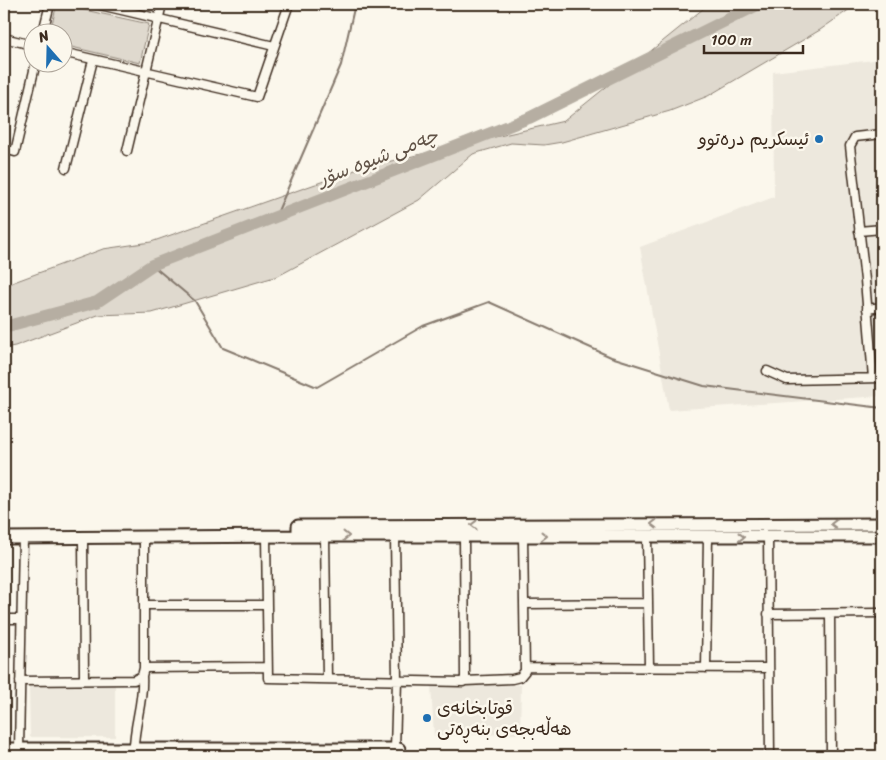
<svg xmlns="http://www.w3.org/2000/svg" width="886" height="760" viewBox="0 0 886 760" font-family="Sriracha,'Playpen Sans Arabic',sans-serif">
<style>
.built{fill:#ede8dd}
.green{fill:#dfd9ce;stroke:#8d8276}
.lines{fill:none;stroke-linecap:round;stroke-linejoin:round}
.stream{stroke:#85796d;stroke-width:2}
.river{stroke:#b6aea2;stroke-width:12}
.street-casing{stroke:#3b2a1e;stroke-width:11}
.secondary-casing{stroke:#3b2a1e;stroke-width:15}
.street{stroke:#fbf7ec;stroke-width:8}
.secondary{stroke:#fbf7ec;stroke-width:11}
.oneway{stroke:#9b9085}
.poi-dot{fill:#1f6fb2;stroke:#fbf7ec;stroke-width:2}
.labels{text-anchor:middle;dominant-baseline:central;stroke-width:5;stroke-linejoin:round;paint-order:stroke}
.poi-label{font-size:18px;fill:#3b2a1e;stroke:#fbf7ec;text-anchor:end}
.water-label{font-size:19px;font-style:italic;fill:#605246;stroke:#fbf7ec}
</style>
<rect width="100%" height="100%" fill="#fbf7ec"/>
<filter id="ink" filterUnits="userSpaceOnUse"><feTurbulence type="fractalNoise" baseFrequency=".02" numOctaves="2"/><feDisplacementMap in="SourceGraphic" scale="10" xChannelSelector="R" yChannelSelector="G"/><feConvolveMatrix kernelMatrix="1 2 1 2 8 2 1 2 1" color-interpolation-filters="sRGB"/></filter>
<g filter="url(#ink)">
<path class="built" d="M882,59V396L669,410L640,247L774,197L773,72Z
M115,684V737H30L29,685Z
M521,685L520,734L434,736L431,686Z"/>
<path class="green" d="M57,4L149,24L140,63L63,45L62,32H50Z
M709,4H857L820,30L708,96L670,111L562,142L544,145L511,143L473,154L419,200L278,276L152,313L98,315L15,346L4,348V287L14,282L103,249L151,242L361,168L564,121Z"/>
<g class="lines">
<path class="stream" d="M275,218L341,65L355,4
M152,265L195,301L223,348L317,387L423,326L489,302L611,357L704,386L882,408"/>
<path class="river" d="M4,327L97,302L152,265L529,118L759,4"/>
<defs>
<path id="street" d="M96,4L274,46
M43,32L50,4
M4,38L32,45
M62,52L257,97L289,4
M4,149L15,152L36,62
M127,151L162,4
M66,168L93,60
M859,231L882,229
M867,309L882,307
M767,371L787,380L882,378
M873,378L865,280L850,146L855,137L882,134
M266,536L268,678L463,682L465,678L464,536
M325,536L327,679
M395,536L397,681L395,749
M647,536L649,667
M768,537L770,756
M83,538L84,680
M524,604L648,603
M144,605H266
M768,614L882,613
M830,614L831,756
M4,619H20
M526,667L769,668
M144,668L266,667
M706,668L708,537
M20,681L134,680L142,676L144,668V537
M465,681L512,679L520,677L525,671L523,536
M134,748C134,724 144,701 142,676
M19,749L23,538"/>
<path id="secondary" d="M298,536V526L882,524
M4,538L298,536H882
M4,749H399V756"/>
</defs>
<use href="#street" class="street-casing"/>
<use href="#secondary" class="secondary-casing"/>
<use href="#street" class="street"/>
<use href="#secondary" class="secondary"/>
</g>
<defs><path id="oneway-chevron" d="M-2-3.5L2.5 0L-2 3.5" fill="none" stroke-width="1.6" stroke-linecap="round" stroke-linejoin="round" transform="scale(1.25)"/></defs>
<g class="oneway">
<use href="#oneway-chevron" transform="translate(654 524) rotate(180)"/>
<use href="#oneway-chevron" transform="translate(834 524) rotate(-180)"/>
<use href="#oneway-chevron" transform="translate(474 525) rotate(180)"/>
<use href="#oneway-chevron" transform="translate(346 536)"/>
<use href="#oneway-chevron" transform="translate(544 536)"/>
<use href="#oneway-chevron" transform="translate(741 537)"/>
</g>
</g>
<g class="poi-dot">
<circle cx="819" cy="139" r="5"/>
<circle cx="427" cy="718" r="5"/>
</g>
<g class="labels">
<g class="poi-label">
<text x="809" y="139">ئیسکریم درەتوو</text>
<text x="437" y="708" text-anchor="start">قوتابخانەی<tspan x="437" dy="21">هەڵەبجەی بنەڕەتی</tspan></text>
</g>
<g class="water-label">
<text transform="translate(378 157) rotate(-21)">چەمی شیوە سۆر</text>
</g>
</g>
<rect width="886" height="760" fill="none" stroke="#fbf7ec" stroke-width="20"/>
<rect x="10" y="10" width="866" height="740" fill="none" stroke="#3b2a1e" stroke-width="2" filter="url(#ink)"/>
<g transform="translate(48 48) rotate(340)"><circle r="24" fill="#fbf7ec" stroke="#aea59a"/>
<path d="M0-4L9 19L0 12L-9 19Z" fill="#1f6fb2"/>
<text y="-8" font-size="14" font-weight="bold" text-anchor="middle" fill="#3b2a1e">N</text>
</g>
<path d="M704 45v8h99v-8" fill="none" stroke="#3b2a1e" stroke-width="2.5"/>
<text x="711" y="45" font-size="15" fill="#3b2a1e" stroke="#fbf7ec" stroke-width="4" paint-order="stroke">100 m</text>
</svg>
